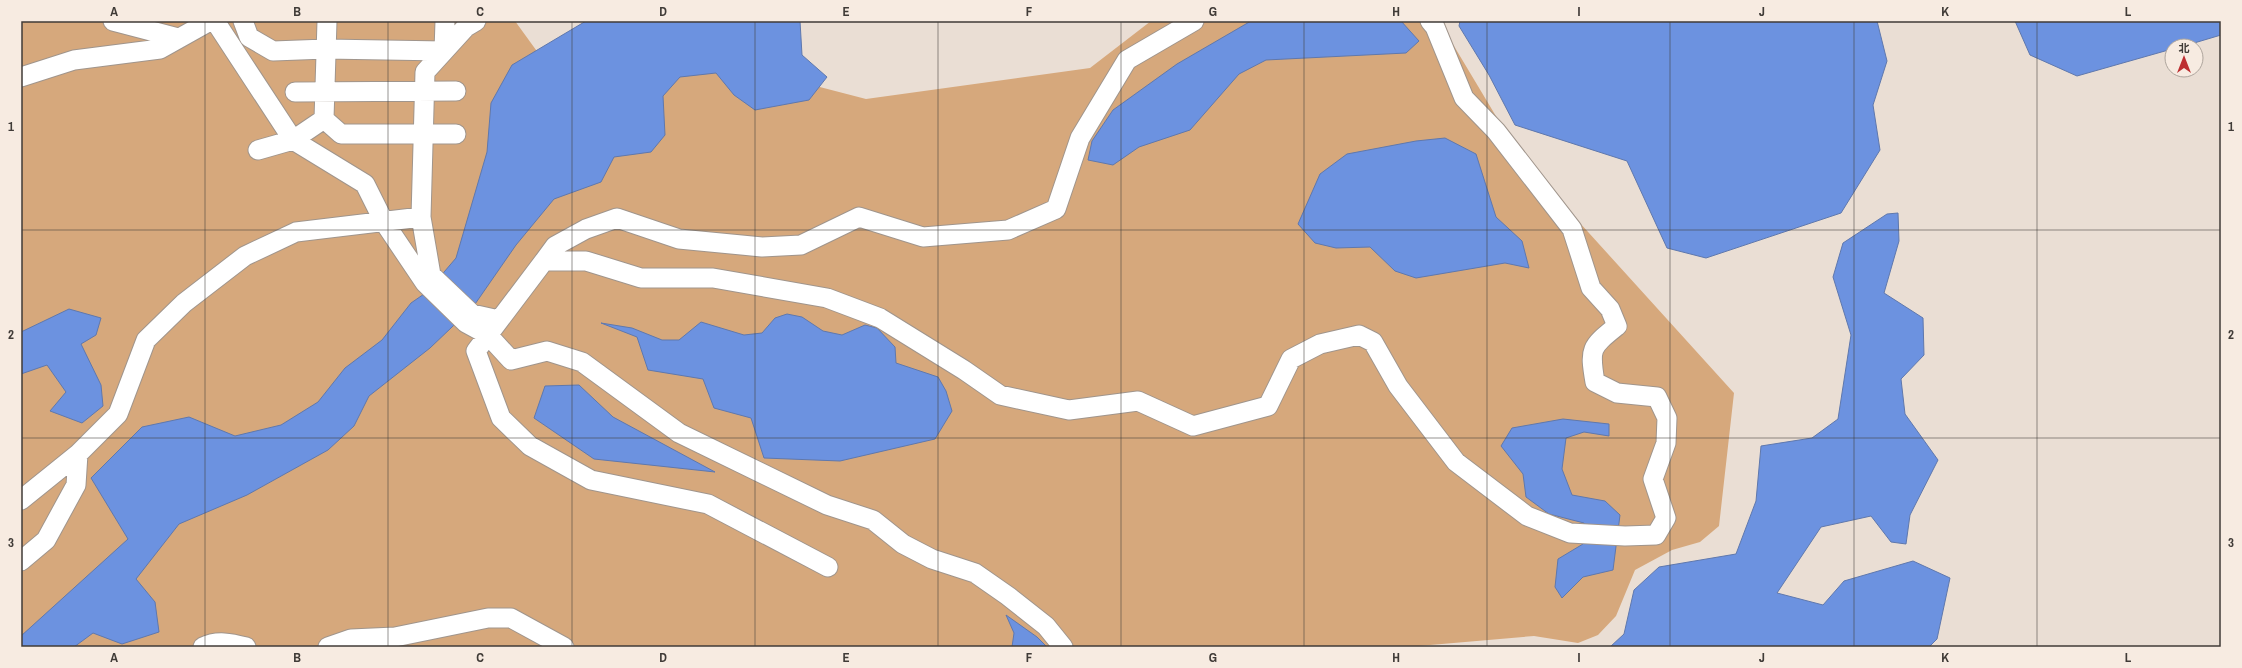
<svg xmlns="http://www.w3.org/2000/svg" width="2242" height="668" viewBox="0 0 2242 668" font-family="'Archivo Narrow','Noto Sans SC',sans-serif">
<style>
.green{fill:#d6a87c}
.water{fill:#6c92e0;stroke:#5f78ad}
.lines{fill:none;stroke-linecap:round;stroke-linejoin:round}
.minor-casing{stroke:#a0958c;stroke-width:21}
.minor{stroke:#fff;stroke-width:19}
.grid{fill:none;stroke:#403b37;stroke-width:1;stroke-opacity:0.55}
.neatline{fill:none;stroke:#403b37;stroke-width:1.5}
.grid-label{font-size:13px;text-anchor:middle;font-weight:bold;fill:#403b37}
</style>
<rect width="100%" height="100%" fill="#eaded4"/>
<path class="green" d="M21,21H515L544,61L673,49L866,99L1090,68L1151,21H1439L1521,158L1734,393L1719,526L1700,542L1672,550L1635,570L1616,616L1598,635L1578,643L1534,636L1407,647H21Z"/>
<path class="water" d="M586,21H800L802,55L827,77L809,100L755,110L734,95L716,73L680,77L663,96L665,135L651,152L614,157L601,182L554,199L516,245L473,307L430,348L369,396L354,426L328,450L247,495L179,524L136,579L155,602L159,632L122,644L93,633L74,647H21V636L128,539L91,478L142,427L189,417L235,436L281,425L318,402L345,368L382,340L411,303L427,292L456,258L487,152L491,103L512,65Z
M1251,21H1401L1419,41L1406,53L1266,60L1239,74L1190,130L1139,147L1113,165L1088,160L1092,141L1113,110L1177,64Z
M1460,21H1877L1887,61L1873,105L1880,150L1841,213L1706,258L1667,248L1627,161L1515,125L1489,75L1459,26Z
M2015,21H2221V35L2184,46H2172V49L2077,76L2030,55Z
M1445,138L1476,154L1496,217L1522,241L1529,268L1505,263L1416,278L1395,271L1370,247L1336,248L1315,243L1298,224L1320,174L1347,154L1416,141Z
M1898,213L1899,241L1884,293L1923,318L1924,355L1901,379L1905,414L1938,460L1910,515L1906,544L1891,542L1871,516L1821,527L1777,593L1823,605L1844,581L1913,561L1950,578L1937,639L1929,647H1610L1624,634L1634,590L1659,567L1736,554L1756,501L1761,446L1812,438L1838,419L1851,335L1833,277L1843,243L1887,214Z
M69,309L101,318L96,335L81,344L101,385L103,406L82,423L50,411L66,392L47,365L21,374V332Z
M787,314L802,317L823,331L842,335L865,325L877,328L895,347L896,363L938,377L946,391L952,411L935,439L840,461L764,458L751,418L714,408L703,379L648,370L637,337L601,323L632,328L662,340H679L701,322L744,335L762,333L775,318Z
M579,385L613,417L715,472L594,459L534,418L545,386Z
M1563,419L1609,424V436L1584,432L1566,438L1562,469L1572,495L1605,501L1620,515L1613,570L1583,577L1562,598L1555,587L1558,559L1583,544L1584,523L1549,514L1526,497L1523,474L1501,446L1512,428Z
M1006,615L1037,637L1047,647H1012L1014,633Z"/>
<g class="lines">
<defs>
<path id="minor" d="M113,21L178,38
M215,21L293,140L365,184L384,222L425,283L466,323L488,335L511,360L547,351L582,362L679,433L827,505L873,520L903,544L932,559L975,573L1008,596L1046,626L1063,647
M243,21L249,37L273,51L326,49L444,51L445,21
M327,21L324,119L341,134H456
M1194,21L1127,60L1080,138L1056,209L1008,230L923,237L859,217L801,245L762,247L679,239L617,218L586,229L555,246L544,261H586L641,278H713L827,298L880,318L964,370L1000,395L1069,410L1138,401L1193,426L1268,406L1291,359L1320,344L1359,335L1373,342L1398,386L1456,462L1527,516L1570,533L1625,536L1656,535L1666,518L1653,479L1666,443L1667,418L1657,397L1617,393L1595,382C1589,348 1591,347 1617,326L1610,309L1591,288L1572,229L1496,131L1464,98L1435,27L1430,21
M21,77L74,60L160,49L210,21
M295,92L456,91
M258,150L293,140L324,119
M421,217L431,275L472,314L499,320
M544,261L476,351L501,418L530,446L591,480L708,504L828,567
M21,500L78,454L118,414L146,340L184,303L245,256L296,232L421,217L425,72L466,27L476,21
M21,561L46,540L76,485L78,454
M203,647C217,640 231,643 246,647
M328,647L351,639L395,637L488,618H511L564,647"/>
</defs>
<use href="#minor" class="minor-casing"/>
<use href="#minor" class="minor"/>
</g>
<path class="grid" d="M205,21V647M388,21V647M572,21V647M755,21V647M938,21V647M1121,21V647M1304,21V647M1487,21V647M1670,21V647M1854,21V647M2037,21V647M21,230H2221M21,438H2221"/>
<rect width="2242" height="668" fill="none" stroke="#f7ebe1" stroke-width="44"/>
<g transform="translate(2184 58)"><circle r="19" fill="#f7ebe1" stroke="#aea59d"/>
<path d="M0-3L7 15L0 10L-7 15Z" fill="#bd2e30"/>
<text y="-6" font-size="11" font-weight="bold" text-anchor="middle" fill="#403b37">北</text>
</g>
<rect x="22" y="22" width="2198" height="624" class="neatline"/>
<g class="grid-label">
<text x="114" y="16">A</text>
<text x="297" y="16">B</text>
<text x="480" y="16">C</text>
<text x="663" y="16">D</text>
<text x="846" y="16">E</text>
<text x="1029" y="16">F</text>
<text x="1213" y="16">G</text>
<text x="1396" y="16">H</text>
<text x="1579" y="16">I</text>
<text x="1762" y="16">J</text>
<text x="1945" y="16">K</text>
<text x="2128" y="16">L</text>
<text x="11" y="131">1</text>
<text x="2231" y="131">1</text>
<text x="11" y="339">2</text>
<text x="2231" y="339">2</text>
<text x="11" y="547">3</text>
<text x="2231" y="547">3</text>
<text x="114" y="662">A</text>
<text x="297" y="662">B</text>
<text x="480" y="662">C</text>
<text x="663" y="662">D</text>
<text x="846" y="662">E</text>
<text x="1029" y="662">F</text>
<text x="1213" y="662">G</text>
<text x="1396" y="662">H</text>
<text x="1579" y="662">I</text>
<text x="1762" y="662">J</text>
<text x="1945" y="662">K</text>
<text x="2128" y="662">L</text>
</g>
</svg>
